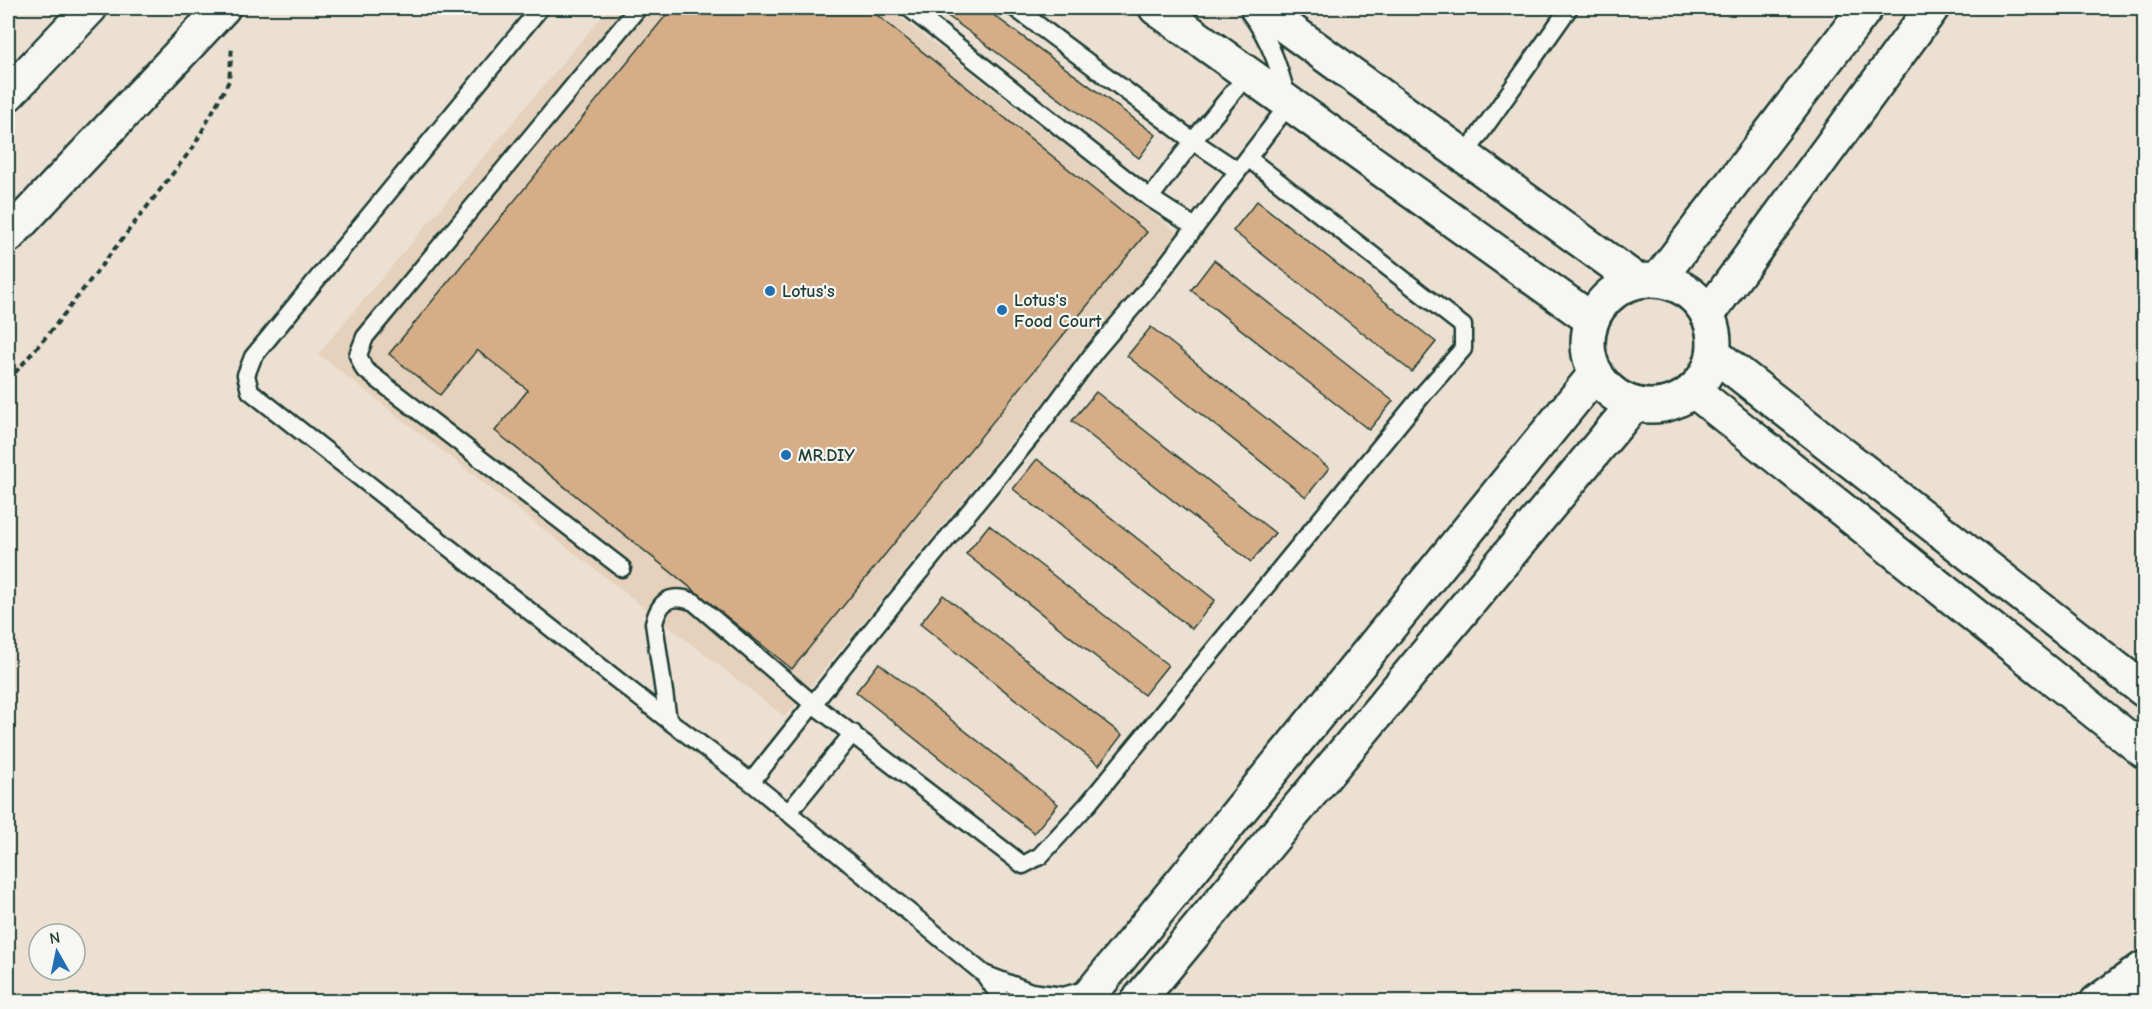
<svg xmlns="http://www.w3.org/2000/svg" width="2152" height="1009" viewBox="0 0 2152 1009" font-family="'Comic Neue',sans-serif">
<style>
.built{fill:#e5d1bc}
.building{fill:#d5ad87;stroke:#1f3d34;stroke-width:1.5}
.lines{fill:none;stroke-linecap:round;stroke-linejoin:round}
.lane-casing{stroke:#1f3d34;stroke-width:21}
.street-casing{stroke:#1f3d34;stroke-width:38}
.secondary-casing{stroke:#1f3d34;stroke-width:38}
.path{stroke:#1f3d34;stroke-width:4;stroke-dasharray:6 4.5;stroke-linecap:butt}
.lane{stroke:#f6f6f2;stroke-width:16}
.street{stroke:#f6f6f2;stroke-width:33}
.secondary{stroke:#f6f6f2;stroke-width:33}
.poi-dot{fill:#1f6fb2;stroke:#f6f6f2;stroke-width:2}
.labels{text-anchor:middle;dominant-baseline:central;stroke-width:4.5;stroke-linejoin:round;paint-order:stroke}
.poi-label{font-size:18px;font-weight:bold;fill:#1f3d34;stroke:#f6f6f2;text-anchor:start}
</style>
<rect width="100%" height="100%" fill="#ece0d2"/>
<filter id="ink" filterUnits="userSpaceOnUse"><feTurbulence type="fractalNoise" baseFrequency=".0167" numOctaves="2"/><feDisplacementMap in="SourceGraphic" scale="12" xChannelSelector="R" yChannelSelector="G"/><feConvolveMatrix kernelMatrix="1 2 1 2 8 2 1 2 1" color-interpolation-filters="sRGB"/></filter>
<g filter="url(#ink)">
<path class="built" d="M609,8H888L1180,235L785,717L318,354Z"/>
<path class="building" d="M672,8H868L1147,232L792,669L495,431L528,390L477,350L440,395L389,354Z
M937,8H984L1156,135L1139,158Z
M1257,201L1436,342L1412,372L1233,231Z
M1214,260L1393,401L1369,430L1191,290Z
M1151,327L1329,468L1306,497L1127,356Z
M1096,392L1275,533L1251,562L1072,421Z
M1037,459L1215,600L1192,629L1013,489Z
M989,525L1168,665L1144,695L966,554Z
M943,595L1122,735L1099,765L920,624Z
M879,663L1058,804L1034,833L856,692Z"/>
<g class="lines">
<defs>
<path id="lane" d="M540,8L253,357L246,375L250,391L668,720L751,782L984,974L1004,1002
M909,8L1150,198L1195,227
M1015,8L1193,141L1238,171
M1465,155L1569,8
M1150,198L1193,141L1248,74
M622,568L364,369L358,355L365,337L638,8
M668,720L654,623C660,600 671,593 694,602L813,704L1023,865L1040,856L1088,804L1424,393L1463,349V326L1248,158
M751,782L876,625L1038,428L1095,351L1148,289L1289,104C1280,71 1271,40 1250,13
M788,813L853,733
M984,974L1031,992L1063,996L1092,988"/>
<path id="street" d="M1156,8L1592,320
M1260,8L1637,281
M1084,1002L1596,373
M1137,1002L1634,404"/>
<path id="secondary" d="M8,94L90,8
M8,236L223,8
M1588 343a63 63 0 1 1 126 0a63 63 0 1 1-126 0Z
M1658,280L1866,8
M1708,314L1932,8
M1714,354L2144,690
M1693,390L2144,751
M2097,1002L2144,968"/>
</defs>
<use href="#lane" class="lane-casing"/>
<use href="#street" class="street-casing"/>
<use href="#secondary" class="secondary-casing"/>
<path class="path" d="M8,381L51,331L194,146L229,81L232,47"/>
<use href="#lane" class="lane"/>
<use href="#street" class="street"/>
<use href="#secondary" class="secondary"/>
</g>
</g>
<g class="poi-dot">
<circle cx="770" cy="291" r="6"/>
<circle cx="1002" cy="310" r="6"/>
<circle cx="786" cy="455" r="6"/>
</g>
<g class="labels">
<g class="poi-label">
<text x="782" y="291">Lotus's</text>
<text x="1014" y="300">Lotus's<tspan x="1014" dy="21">Food Court</tspan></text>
<text x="798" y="455">MR.DIY</text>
</g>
</g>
<rect width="2152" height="1009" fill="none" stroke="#f6f6f2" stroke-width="30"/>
<rect x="15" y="15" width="2122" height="979" fill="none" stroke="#1f3d34" stroke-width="2" filter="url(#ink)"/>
<g transform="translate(57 952) rotate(351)"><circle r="28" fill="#f6f6f2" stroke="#a0aca6" stroke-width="1.5"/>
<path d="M0-4.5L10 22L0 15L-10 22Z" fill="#1f6fb2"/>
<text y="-9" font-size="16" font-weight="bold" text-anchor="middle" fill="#1f3d34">N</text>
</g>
</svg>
